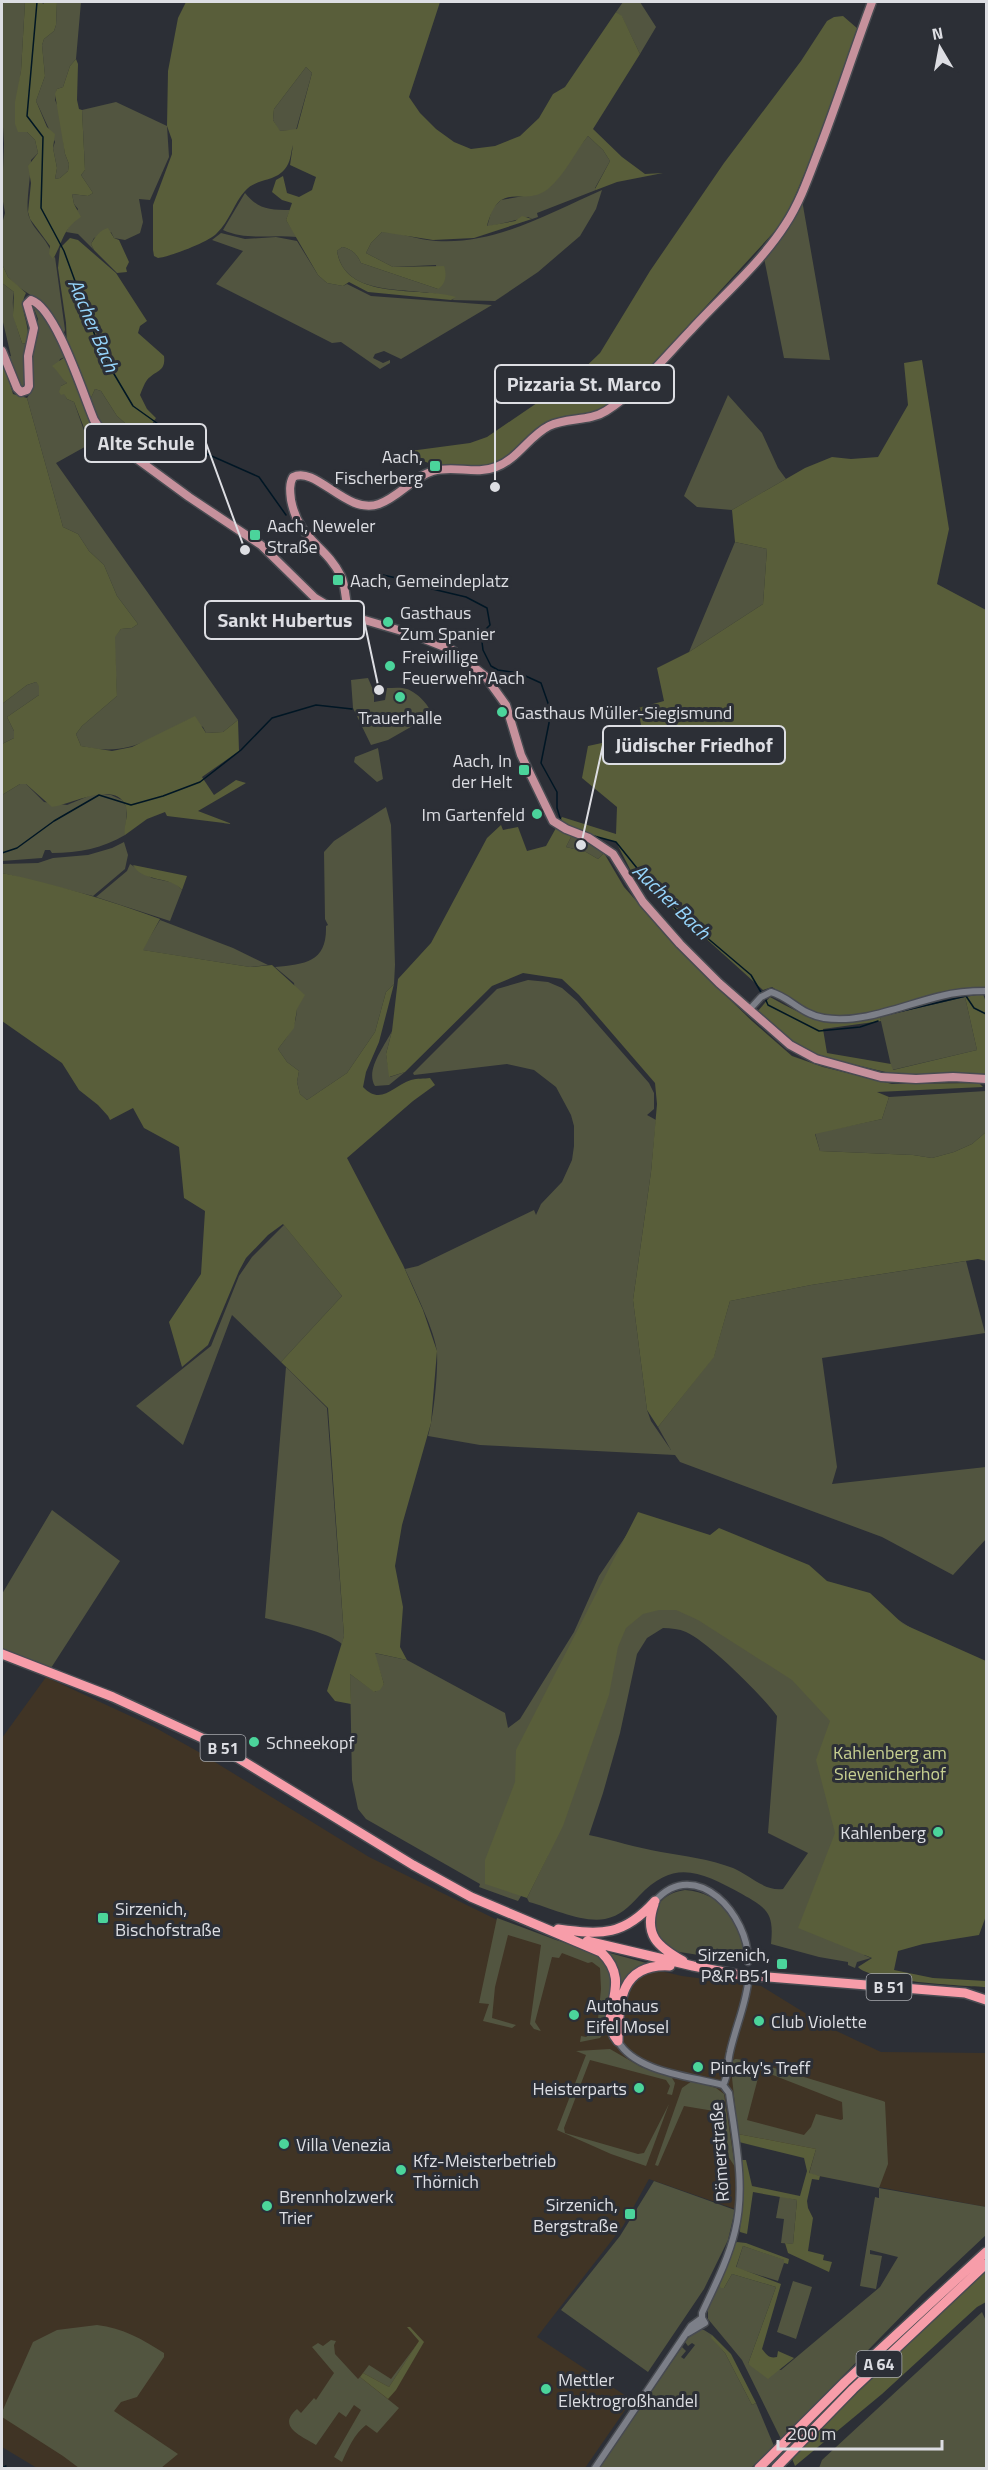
<svg xmlns="http://www.w3.org/2000/svg" width="988" height="2470" viewBox="0 0 988 2470" font-family="'Titillium Web',sans-serif">
<style>
.commercial{fill:#403425}
.green{fill:#525540;fill-rule:evenodd}
.forest{fill:#595e3a;fill-rule:evenodd}
.lines{fill:none;stroke-linecap:round;stroke-linejoin:round}
.stream{stroke:#001624;stroke-width:1.5}
.minor-casing{stroke:#484b51;stroke-width:9}
.major-casing{stroke:#484b51;stroke-width:11}
.highway-casing{stroke:#484b51;stroke-width:12}
.minor{stroke:#7c7f88;stroke-width:6}
.major{stroke:#c6919c;stroke-width:8}
.highway{stroke:#f79da9;stroke-width:9}
.highway-bridge-casing{stroke:#484b51;stroke-width:12;stroke-linecap:butt}
.highway-bridge{stroke:#f79da9;stroke-width:9}
.poi-dot{fill:#4bd49b;stroke:#2c2f36;stroke-width:2}
.labels{text-anchor:middle;dominant-baseline:central;stroke-width:6;stroke-linejoin:round;paint-order:stroke}
.shield{fill:#2c2f36;stroke:#a8aaaf;stroke-width:1.5}
.shield-label{font-size:16px;font-weight:bold;fill:#dddee3}
.poi-label{font-size:18px;fill:#dddee3;stroke:#2c2f36;text-anchor:start}
.park-label{font-size:18px;fill:#c7d091;stroke:#2c2f36}
.street-label{font-size:18px;fill:#dddee3;stroke:#2c2f36}
.water-label{font-size:20px;font-style:italic;fill:#96d5fc;stroke:#2c2f36}
.leader{fill:none;stroke:#dddee3;stroke-width:2}
.callout-dot{fill:#dddee3;stroke:#2c2f36;stroke-width:2}
.callout{fill:#2c2f36;stroke:#dddee3;stroke-width:2}
.callout-label{font-size:20px;text-anchor:middle;font-weight:bold;fill:#dddee3}
</style>
<rect width="100%" height="100%" fill="#2c2f36"/>
<path class="commercial" d="M46,1677L154,1727L197,1751L369,1857L546,1944L682,1976L761,1986L826,2026L881,2052L986,2053V2207L809,2174L816,2150L738,2134L742,2173L741,2211L649,2179L623,2226L537,2337L632,2400L585,2468H37L2,2447V1738Z"/>
<path class="green" d="M5,2H25L21,71L16,112L27,132L35,140L38,153L31,160C31,174 26,202 28,213C32,231 49,238 53,258L55,257L65,330L63,335L44,304L17,286L8,277L2,264V224L5,213L2,196L4,144L2,110V4Z
M57,2H81L76,59L70,66L63,87L57,89L55,100L60,112L65,154L69,164L68,171L60,178L55,179L57,168L53,148L55,142L36,101L45,76L42,45L44,39L54,31L56,25Z
M623,2H640L656,27L640,54L622,17L616,12Z
M306,67L312,73L296,130L279,131L273,120L274,109Z
M116,102L167,126L169,157L150,200L139,199L143,222L140,233L125,240L114,238L111,232L94,238L91,244L94,250L78,234L66,232L78,209L74,204L72,194L88,196L93,193L81,175L85,170L82,110Z
M588,136L603,150L610,161L595,188L596,190L537,213L538,217L532,219L528,217L487,227L492,209L501,200L529,195L576,151Z
M602,190L596,209L580,236L538,272L495,301L451,300L454,299C418,283 346,303 337,251L342,247C352,249 357,254 361,263L438,289L436,265L393,267L366,253L371,243L382,232C400,232 418,240 436,241C496,245 549,213 602,190Z
M245,193C258,209 269,210 290,210L286,220L297,237C271,234 247,241 223,230Z
M802,200L830,360L784,358L764,258Z
M221,233L245,239L276,237L297,241L318,275L327,283L343,286L347,284L371,296L492,305L401,359L384,351L375,354L373,358L383,363L390,360V363L380,369L341,342L332,343L216,284L243,251L212,240Z
M2,283L14,292C10,309 17,327 22,343L27,344L24,387H22L8,357L11,356L2,318Z
M33,306H36L54,330L65,357L60,359L57,369L67,383L61,386L67,399L74,402L88,442L91,440L90,444L56,463L238,720L223,732L206,733L203,727L188,720C147,740 128,757 81,746L76,734L82,726L117,696L114,637L121,629L132,628L138,624L117,596L104,565L89,551L78,534L63,527L27,398L33,389L31,352L38,319Z
M95,389L101,391L117,416L142,438L132,452L101,428L89,402Z
M728,395L762,433L778,468L786,479L732,510L697,507L684,496Z
M735,542L767,549L763,604L689,652Z
M368,678L374,692V702L385,700L387,688C393,688 401,687 407,689C418,693 432,707 432,718L423,720L388,740L371,745L353,708L351,680Z
M36,682L39,685V695L7,717L14,731V738L2,744V704L27,685Z
M378,748L383,779L377,782L354,762L355,757Z
M20,784H26L44,802L67,805L96,793L111,795L122,800L127,808L125,835C103,848 79,853 52,853L50,850H45L42,858L2,861V795Z
M386,807L391,825L395,965L394,984L386,992L375,1032L347,1073L307,1100L300,1094L297,1082L299,1071L287,1062L278,1049C300,1021 298,1018 294,983L275,967C306,964 327,962 326,926L328,925L325,919L324,852L334,841Z
M572,835L584,839L604,853L598,859L586,852L566,847Z
M124,842L128,855L125,869L93,896L2,873V864L38,863L53,858L88,855L112,848Z
M130,864L152,878L175,883L182,890L170,921L96,897L127,871Z
M160,920L233,948L268,965L250,967L142,950Z
M528,980L548,982L562,988L577,1001L649,1083L654,1093V1109L647,1115L656,1120L651,1172L633,1300L647,1410L651,1421L671,1450L658,1427L714,1356L730,1301L811,1285L966,1261L985,1333L822,1358L837,1467L832,1484L986,1467V1539L953,1575L882,1537L680,1462L675,1455L480,1445L428,1436C434,1415 438,1373 437,1352C435,1331 414,1289 405,1269L418,1266L534,1210L536,1215L541,1204L562,1182L572,1160L574,1146V1126L571,1115L556,1087L534,1070L507,1064L414,1075L413,1073L497,989Z
M965,997L977,1050L892,1070L880,1017Z
M392,1031L386,1054L390,1077L405,1072L389,1085L375,1086C365,1070 384,1047 392,1031Z
M986,1091V1132L972,1144L954,1152L932,1158L913,1155L820,1151L815,1133L882,1119L889,1097Z
M284,1225L342,1296L281,1362L232,1315L183,1445L136,1406L211,1346L239,1276L252,1257Z
M286,1367L327,1408L344,1636L342,1644C329,1632 283,1623 265,1618Z
M52,1510L120,1561L51,1668L2,1648V1594Z
M636,1521L867,1600L922,1635L986,1884L864,1955L871,1958L857,1962L855,1968L848,1965V1962L819,1957L771,1944C774,1913 768,1909 742,1894C701,1872 675,1858 639,1896C629,1907 620,1916 605,1919C582,1923 551,1908 529,1902L527,1898L548,1855L544,1858L518,1901L479,1887L480,1884L366,1819L358,1809L352,1780L350,1674L375,1692L384,1684L374,1653L407,1660L505,1713L508,1728L520,1719L574,1632L599,1576ZM663,1628C671,1628 679,1629 686,1632C707,1641 763,1696 777,1716L768,1833L808,1853L783,1889C765,1892 748,1874 733,1868C709,1859 685,1856 661,1852C637,1848 613,1840 589,1835L603,1793L620,1733L637,1654L647,1638Z
M685,1890C724,1893 746,1924 744,1962L673,1951C645,1931 648,1895 685,1890Z
M497,1918L556,1940L600,1953L614,1974L608,2027L600,2038L580,2042L581,2036L586,2037L597,2029L601,1989L600,1968L592,1962L588,1963L562,1953L559,1958L552,1957L535,2022L541,2031L534,2029L530,2024L541,1945L508,1935L495,1987L492,2018L516,2025L512,2028L483,2021L489,2004L479,2003Z
M606,1952L650,1964L640,1968L617,2006L619,1989Z
M610,2049L641,2067L671,2076L675,2083L672,2095L667,2094L670,2086L666,2080L590,2060L564,2128L565,2133L638,2154L644,2153L669,2104L646,2166L611,2154L557,2130L586,2055L576,2051Z
M735,2059C746,2058 753,2069 758,2078L747,2120L804,2135L811,2127L816,2114L841,2120L843,2119L842,2102L760,2070L758,2063L883,2101L885,2102L888,2164L879,2188L986,2207V2235L922,2295L781,2439L742,2360L708,2319V2309L719,2285L724,2288L732,2274L776,2287L748,2364L781,2370L880,2287L898,2257L870,2250V2254L882,2256L876,2289L860,2286L875,2197L879,2198V2188L809,2174L816,2149L738,2134L731,2068V2062Z
M692,2081L716,2088L724,2094L735,2167L728,2156L720,2112L684,2106L658,2166L655,2165L682,2088Z
M654,2181L735,2210L728,2240L704,2289L648,2372L561,2310L620,2236Z
M780,2196L797,2200L793,2244L781,2243L784,2219L776,2218Z
M743,2246L785,2260L778,2281L736,2268Z
M793,2281L812,2287L796,2339L777,2332Z
M982,2312L986,2321V2468H819L822,2460Z
M97,2325C123,2328 142,2339 164,2353V2357L137,2397L121,2402L114,2411L178,2454L161,2468H79L63,2456L2,2417V2412L33,2342L57,2330Z
M698,2330H704L712,2335V2338L725,2353L752,2405L756,2403L774,2446L751,2468H599L682,2347L686,2351L681,2357L684,2359L695,2345L692,2343L688,2346L685,2342L692,2333Z
M331,2340L336,2341L334,2345L335,2354L358,2379L360,2377L399,2408L377,2433L366,2425C354,2434 348,2449 342,2462L334,2457L361,2410L354,2405L346,2417L339,2412L316,2445C302,2436 276,2427 297,2409L301,2413L314,2398L316,2400L334,2373L312,2347L318,2343L323,2346Z
M418,2343L389,2387L363,2373L369,2365L391,2379Z"/>
<path class="forest" d="M25,2H42L43,4L45,2H57L56,25L54,31L44,39L42,45L45,76L36,101L47,127L55,134L53,148L57,168L55,179L60,178L68,171L69,164L65,154L55,94L57,89L63,87L70,66L76,59L78,64L77,100L79,109L82,110L85,170L81,175L93,193L88,196L72,194L74,204L81,217C62,229 63,243 53,259L49,254L50,246L30,219L28,212L31,183L28,166L38,153L35,140L27,132H18L15,124V102L21,71Z
M186,2H440L409,97L420,113L436,129L454,142L471,149L495,146L520,136L539,118L553,94L565,87L616,12L622,16L640,54L593,129L622,157L645,174L663,173L617,182L596,190L595,189L610,161L603,150L588,136C575,152 565,175 548,189C522,209 500,177 487,226L515,221L522,216L532,219L474,238L433,240L382,232L371,243L366,253L393,267L444,266C447,274 446,284 438,289L361,263C357,254 352,249 342,247L337,251C345,302 420,286 456,297L451,300L368,292L349,282L343,286L327,283L318,275L286,220L292,203L282,200L272,192L276,180L283,176L287,193L299,197L312,190L316,177L290,165L293,145C291,151 291,160 287,166C277,183 257,177 245,191C234,203 229,222 217,233C209,242 169,257 158,258L154,256L153,250V205L172,154V140L167,126L168,71L178,18ZM306,67L312,73L297,129L280,131L273,120L274,109Z
M843,16L858,29L824,127L785,220L642,376L608,405L593,413L543,426L524,440L511,454L492,466L476,468L434,465L418,459L410,451L470,443L487,437L575,377L600,353L650,271L724,163L801,61L827,21L834,17Z
M108,228L114,238L119,240L129,262L126,268L127,272L117,273L94,250L91,244C95,237 100,230 108,228Z
M70,238L78,240L116,273L147,321L140,326L138,333L164,356C166,372 156,370 147,380C144,384 142,390 140,395L147,409L156,418L142,438L117,416L101,391L95,389L89,402L67,346L66,323L58,268L60,248Z
M2,264L8,277L26,293C17,309 32,325 27,344L22,343L13,316L14,292L2,283Z
M2,356L13,394L27,398L63,527L78,534L89,551L104,565L117,596L138,624L132,628L121,629L115,637L117,696L82,726L76,734L81,746L112,751L132,747L195,716L206,733L223,732L238,720L239,751L202,777L214,795L236,780L246,783L198,811L232,824L167,816L165,812L147,819L125,835C123,826 129,816 126,807C116,779 71,805 52,807L26,784H20L2,795V744L14,738V731L7,717L39,695V686L36,682L27,685L2,704Z
M65,357L92,424L91,440L88,442L85,440L86,433L74,402L67,399L64,394L61,395L59,392L61,386L67,383C60,377 59,372 52,366Z
M922,360L949,529L937,584L986,610V988C977,988 968,988 959,990C924,996 853,1023 821,1014C803,1009 787,997 772,987L763,990L631,871L616,842L578,832L559,823L562,817L616,834L617,807L582,778L588,746L611,741L641,725L638,708L664,701L657,668L689,652L763,604L767,549L735,542L732,510L805,468L832,457L851,459L878,457L908,405L904,363Z
M501,825L503,830L518,827L527,851L546,846L556,828L572,835L566,847L586,852L598,859L604,853L624,887L685,956L752,1021L792,1056L823,1067L892,1084L979,1083L983,1087L877,1092L889,1097L882,1119L815,1134L820,1151L913,1155L932,1158L954,1152L972,1144L986,1132V1261L978,1259L811,1285L730,1301L714,1357L658,1427L647,1410L633,1300L651,1172L657,1104L655,1083L579,995L562,979L523,973L492,986L405,1072L389,1077L386,1054L392,1031L398,979L431,943L487,838Z
M133,865L187,876L182,890C169,875 143,883 133,865Z
M2,873C56,884 108,900 160,919L143,950L250,967L272,965L305,995L297,1009L294,1028L278,1049L287,1062L299,1071L297,1082L300,1094L307,1100L347,1073L375,1032L386,992L394,984L379,1042L366,1072L363,1087C381,1106 393,1086 411,1080C417,1078 424,1079 430,1078L435,1085L413,1101L347,1158L403,1265L423,1310L437,1351L431,1423L402,1525L395,1566L403,1607L400,1647L407,1660L375,1653L384,1684L380,1690L374,1692L350,1674L351,1704L335,1701L327,1691L344,1636L328,1408L281,1362L342,1296L283,1224L268,1235L246,1258L239,1271L208,1345L182,1367L169,1322L201,1274L205,1211L184,1198L179,1147L144,1128L133,1108L110,1120L108,1116L98,1105L79,1090L62,1063L2,1021Z
M983,994L986,1002V1075L894,1074L839,1061L801,1049L757,1012L770,997C817,1023 826,1026 880,1017L881,1021L823,1029L827,1053L891,1064L893,1070L977,1050L965,997Z
M638,1512L710,1535L719,1528L809,1565L827,1581L870,1593L903,1624L986,1661V1916L979,1935L923,1944L898,1951L894,1970L933,1978L986,1981V1987C965,1986 869,1981 858,1967L872,1958L798,1928L835,1833L816,1760L830,1721L792,1680L698,1620L676,1610H659L643,1614L626,1628L618,1647L609,1695L563,1826L527,1898L485,1884V1860L515,1782L516,1750Z
M738,2134L816,2149L809,2173L820,2176L819,2180L812,2179L807,2201L808,2208L813,2218L808,2251L824,2255L823,2260L832,2262L829,2272L788,2253L785,2243L793,2244L797,2200L753,2192L747,2234L740,2232L742,2160H746L752,2186L800,2196L807,2171L804,2158L739,2142Z
M737,2242L746,2243L789,2259L788,2264L784,2263V2260L743,2246L736,2267L781,2284L762,2349C766,2354 769,2359 777,2357L778,2351L794,2358L768,2379L748,2364L776,2287L732,2274L724,2288H721L719,2285L734,2244Z
M986,2270V2302L977,2307L882,2394L795,2466L791,2456Z
M407,2327H410L424,2342L396,2390L388,2399L360,2377L363,2373L389,2387L419,2341Z
M712,2335L731,2354L756,2403L752,2405L725,2353L711,2338Z"/>
<g class="lines">
<path class="stream" d="M37,2L27,116L43,137L41,208L64,251L101,352L133,406L189,446L259,477L286,515
M383,575L401,579L407,583L466,597L487,608L490,625L481,634L483,650L491,666L498,670L519,673L541,683L549,706V723L541,763L557,792V808L561,821
M594,836L616,842L653,888L705,936L751,975L762,994
M2,853L17,848L54,821L99,795L131,805L163,796L200,782L241,750L272,718L316,705L352,709
M765,998L768,1005L819,1031L860,1027L878,1021
M889,1014L966,996L974,1008L986,1014
M2,2468L6,2466"/>
<defs>
<path id="minor" d="M749,1010L761,997L771,992C790,997 800,1014 824,1018C863,1024 903,1005 941,996C956,992 971,991 986,991
M655,1901C696,1855 750,1916 748,1962
M618,2041C635,2072 690,2076 723,2085
M723,2085C729,2075 727,2064 730,2052C735,2029 745,2007 748,1983
M702,2318V2313C714,2287 728,2260 735,2231C746,2187 735,2137 729,2093L723,2085
M688,2333L705,2323L702,2318
M595,2468L691,2326L702,2318"/>
<path id="major" d="M872,2C853,53 837,104 817,155C808,179 799,204 785,225C760,264 722,296 691,330C665,357 638,391 606,411C589,422 567,417 549,426C529,436 518,459 496,467C476,475 454,465 433,471C413,477 399,497 379,504C347,516 316,465 293,477C289,484 290,492 291,500C299,541 325,544 341,576C347,589 344,604 351,616L412,634L452,650L485,676L506,705L521,755L553,821L566,829L589,838L613,854L643,902L680,944L719,983L790,1045L816,1059L881,1077L916,1079L953,1077L986,1079
M2,351L17,388L21,392L27,390L29,386L28,356L34,328L27,304L31,300C56,308 83,394 94,420L103,434L189,497L261,545L315,598L335,610H348"/>
<path id="highway" d="M2,1654L113,1697L215,1744L413,1865L471,1897L601,1952C636,1986 594,2013 618,2041
M654,1904C643,1935 658,1947 683,1961
M558,1929C602,1935 624,1936 655,1901
M587,1941L693,1966L740,1975
M756,1976L965,1993L986,2000
M618,2041C618,2001 621,1963 670,1966
M759,2468L845,2382L986,2252
M776,2468L853,2389L986,2264"/>
</defs>
<use href="#minor" class="minor-casing"/>
<use href="#major" class="major-casing"/>
<use href="#highway" class="highway-casing"/>
<use href="#minor" class="minor"/>
<use href="#major" class="major"/>
<use href="#highway" class="highway"/>
<defs>
<path id="highway-bridge" d="M740,1975L756,1976"/>
</defs>
<use href="#highway-bridge" class="highway-bridge-casing"/>
<use href="#highway-bridge" class="highway-bridge"/>
</g>
<g class="poi-dot">
<rect x="429" y="460" width="12" height="12" rx="3"/>
<rect x="249" y="529" width="12" height="12" rx="3"/>
<rect x="332" y="574" width="12" height="12" rx="3"/>
<circle cx="388" cy="622" r="6"/>
<circle cx="390" cy="666" r="6"/>
<circle cx="400" cy="697" r="6"/>
<circle cx="502" cy="712" r="6"/>
<rect x="518" y="764" width="12" height="12" rx="3"/>
<circle cx="537" cy="814" r="6"/>
<circle cx="254" cy="1742" r="6"/>
<circle cx="938" cy="1832" r="6"/>
<rect x="97" y="1912" width="12" height="12" rx="3"/>
<rect x="776" y="1958" width="12" height="12" rx="3"/>
<circle cx="574" cy="2015" r="6"/>
<circle cx="759" cy="2021" r="6"/>
<circle cx="698" cy="2067" r="6"/>
<circle cx="639" cy="2088" r="6"/>
<circle cx="284" cy="2144" r="6"/>
<circle cx="401" cy="2170" r="6"/>
<circle cx="267" cy="2206" r="6"/>
<rect x="624" y="2208" width="12" height="12" rx="3"/>
<circle cx="546" cy="2389" r="6"/>
</g>
<g class="labels">
<g class="shield">
<rect x="200.5" y="1735" width="45" height="26" rx="4.5"/>
<rect x="866.5" y="1974" width="45" height="26" rx="4.5"/>
<rect x="856.5" y="2351" width="45" height="26" rx="4.5"/>
</g>
<g class="shield-label">
<text x="223" y="1748">B 51</text>
<text x="889" y="1987">B 51</text>
<text x="879" y="2364">A 64</text>
</g>
<g class="poi-label">
<text x="423" y="456" text-anchor="end">Aach,<tspan x="423" dy="21">Fischerberg</tspan></text>
<text x="267" y="525">Aach, Neweler<tspan x="267" dy="21">Straße</tspan></text>
<text x="350" y="580">Aach, Gemeindeplatz</text>
<text x="400" y="612">Gasthaus<tspan x="400" dy="21">Zum Spanier</tspan></text>
<text x="402" y="656">Freiwillige<tspan x="402" dy="21">Feuerwehr Aach</tspan></text>
<text x="514" y="712">Gasthaus Müller-Siegismund</text>
<text x="400" y="717" text-anchor="middle">Trauerhalle</text>
<text x="512" y="760" text-anchor="end">Aach, In<tspan x="512" dy="21">der Helt</tspan></text>
<text x="525" y="814" text-anchor="end">Im Gartenfeld</text>
<text x="266" y="1742">Schneekopf</text>
<text x="926" y="1832" text-anchor="end">Kahlenberg</text>
<text x="115" y="1908">Sirzenich,<tspan x="115" dy="21">Bischofstraße</tspan></text>
<text x="770" y="1954" text-anchor="end">Sirzenich,<tspan x="770" dy="21">P&amp;R B51</tspan></text>
<text x="586" y="2005">Autohaus<tspan x="586" dy="21">Eifel Mosel</tspan></text>
<text x="771" y="2021">Club Violette</text>
<text x="710" y="2067">Pincky's Treff</text>
<text x="627" y="2088" text-anchor="end">Heisterparts</text>
<text x="296" y="2144">Villa Venezia</text>
<text x="413" y="2160">Kfz-Meisterbetrieb<tspan x="413" dy="21">Thörnich</tspan></text>
<text x="279" y="2196">Brennholzwerk<tspan x="279" dy="21">Trier</tspan></text>
<text x="618" y="2204" text-anchor="end">Sirzenich,<tspan x="618" dy="21">Bergstraße</tspan></text>
<text x="558" y="2379">Mettler<tspan x="558" dy="21">Elektrogroßhandel</tspan></text>
</g>
<g class="park-label">
<text x="890" y="1752">Kahlenberg am<tspan x="890" dy="21">Sievenicherhof</tspan></text>
</g>
<g class="street-label">
<text transform="translate(719 2152) rotate(-94)">Römerstraße</text>
</g>
<g class="water-label">
<text transform="translate(94 325) rotate(67)">Aacher Bach</text>
<text transform="translate(672 901) rotate(44)">Aacher Bach</text>
</g>
</g>
<path class="leader" d="M495 487L495 384M245 550L206 443M379 690L364 620M581 845L603 745"/>
<g class="callout-dot">
<circle cx="495" cy="487" r="6"/>
<circle cx="245" cy="550" r="6"/>
<circle cx="379" cy="690" r="6"/>
<circle cx="581" cy="845" r="6"/>
</g>
<g class="callout">
<rect x="495" y="365" width="179" height="38" rx="6"/>
<rect x="85" y="424" width="121" height="38" rx="6"/>
<rect x="205" y="601" width="159" height="38" rx="6"/>
<rect x="603" y="726" width="182" height="38" rx="6"/>
</g>
<g class="callout-label">
<text x="584" y="391">Pizzaria St. Marco</text>
<text x="146" y="450">Alte Schule</text>
<text x="285" y="627">Sankt Hubertus</text>
<text x="694" y="752">Jüdischer Friedhof</text>
</g>
<rect width="988" height="2470" fill="none" stroke="#dddee3" stroke-width="6"/>
<g transform="translate(940 48) rotate(350)" stroke="#2c2f36" stroke-width="4.5" paint-order="stroke">
<path d="M0-4.5L10 22L0 15L-10 22Z" fill="#dddee3"/>
<text y="-9" font-size="16" font-weight="bold" text-anchor="middle" fill="#dddee3">N</text>
</g>
<path d="M778 2440v9h164v-9" fill="none" stroke="#dddee3" stroke-width="3"/>
<text x="787" y="2440" font-size="18" fill="#dddee3" stroke="#2c2f36" stroke-width="4.5" paint-order="stroke">200 m</text>
</svg>
